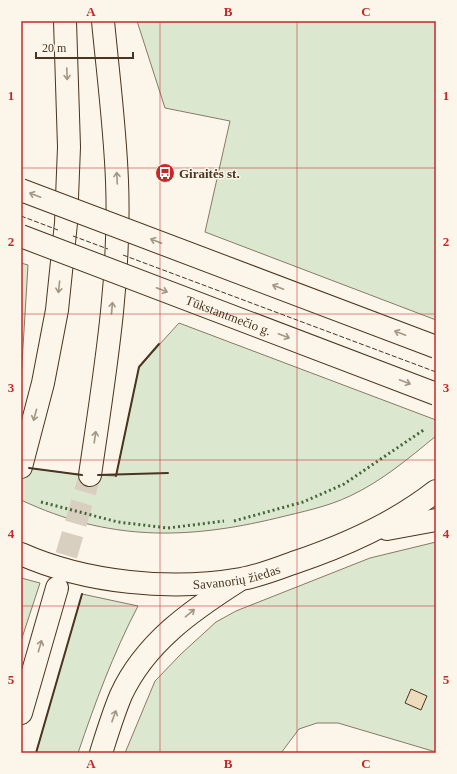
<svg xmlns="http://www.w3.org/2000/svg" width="457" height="774" viewBox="0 0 457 774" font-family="'Times New Roman',serif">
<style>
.green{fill:#dce7d0;stroke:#887966}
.building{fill:#ecdcbc;stroke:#4a3520}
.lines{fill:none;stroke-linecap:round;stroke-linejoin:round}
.highway-tunnel{stroke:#d8cfc1;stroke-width:22;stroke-dasharray:22 11;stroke-linecap:butt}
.highway-casing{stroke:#4a3520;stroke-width:24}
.highway{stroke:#fbf6e9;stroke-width:22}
.highway-bridge-casing{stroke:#4a3520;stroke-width:24;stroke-linecap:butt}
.highway-bridge{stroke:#fbf6e9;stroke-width:22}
.hedge{stroke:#436837;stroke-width:3;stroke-dasharray:2 3;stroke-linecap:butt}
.fence{stroke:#4a3520;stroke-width:1;stroke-dasharray:5 2;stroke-linecap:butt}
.wall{stroke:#4a3520;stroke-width:2}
.oneway{stroke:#a29684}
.grid{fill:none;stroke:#c62828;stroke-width:1;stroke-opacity:0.55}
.labels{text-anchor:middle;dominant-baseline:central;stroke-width:3;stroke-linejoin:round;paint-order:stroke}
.poi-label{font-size:13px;font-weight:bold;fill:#4a3520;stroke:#fbf6e9;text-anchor:start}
.street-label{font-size:13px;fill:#4a3520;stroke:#fbf6e9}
.neatline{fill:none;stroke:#c62828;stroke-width:1.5}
.grid-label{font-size:13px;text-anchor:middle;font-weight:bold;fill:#c62828}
</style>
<rect width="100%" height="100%" fill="#fbf6e9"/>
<path class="green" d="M137,21H436V320L205,232L230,121L165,108Z
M21,263L28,265L21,380Z
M179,323L436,420V436C409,458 382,481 350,496C327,507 301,512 277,518C186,540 108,541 21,500V467L75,474L116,476L139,367Z
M436,542V752L338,723H317L299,729L281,753H125L155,681L181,654L216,622L236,611L370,558Z
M21,578L40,583L21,641Z
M82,594L138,606C113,654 95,703 78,753H36Z"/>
<path class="building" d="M411,689L427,696L421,710L405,703Z"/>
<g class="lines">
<path class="highway-tunnel" d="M57,587L90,475"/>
<defs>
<g id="highway">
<path d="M21,467L43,383L57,310L66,223L69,147L65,21"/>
<path d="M90,475C104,378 121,279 117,181C115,127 108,74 103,21"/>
<path d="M387,529L436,520"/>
<path id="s1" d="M21,554C86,583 171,591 241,579C259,576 277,569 293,563C344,546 394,524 436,491"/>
<path d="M21,713L57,588"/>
<path d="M101,753C107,734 113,714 121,695C145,643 191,611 238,581"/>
</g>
</defs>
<use href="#highway" class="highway-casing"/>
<use href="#highway" class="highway"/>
<defs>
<g id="highway-bridge">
<path d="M21,190L436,347"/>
<path id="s2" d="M21,236L436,394"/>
</g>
</defs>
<use href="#highway-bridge" class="highway-bridge-casing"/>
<use href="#highway-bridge" class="highway-bridge"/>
<path class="hedge" d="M41,502L118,522L168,528L224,521
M234,521L303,502L344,484L425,429"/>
<path class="fence" d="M21,216L58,230
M73,236L108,249
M123,255L436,372"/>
<path class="wall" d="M29,468L82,475
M98,475L168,473
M116,476L139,367L159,344
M36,753L82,594"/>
</g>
<defs><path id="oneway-shaft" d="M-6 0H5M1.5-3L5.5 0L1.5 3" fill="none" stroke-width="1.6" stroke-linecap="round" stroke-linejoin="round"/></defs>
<g class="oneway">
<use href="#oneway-shaft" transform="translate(67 74) rotate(88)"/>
<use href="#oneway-shaft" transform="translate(117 178) rotate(-93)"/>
<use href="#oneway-shaft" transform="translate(35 195) rotate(-159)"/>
<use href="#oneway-shaft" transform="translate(156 241) rotate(-159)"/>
<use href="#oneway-shaft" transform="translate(59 287) rotate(96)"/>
<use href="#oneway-shaft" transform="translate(278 287) rotate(-159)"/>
<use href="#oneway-shaft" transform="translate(162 290) rotate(21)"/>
<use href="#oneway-shaft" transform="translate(112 308) rotate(-85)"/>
<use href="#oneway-shaft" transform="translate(400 333) rotate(-159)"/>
<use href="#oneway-shaft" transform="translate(284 336) rotate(21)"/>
<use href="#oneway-shaft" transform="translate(405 382) rotate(21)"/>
<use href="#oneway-shaft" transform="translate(35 415) rotate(105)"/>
<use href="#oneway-shaft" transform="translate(95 437) rotate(-82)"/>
<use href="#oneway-shaft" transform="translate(190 613) rotate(-40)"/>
<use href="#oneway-shaft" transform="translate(40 646) rotate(-74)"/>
<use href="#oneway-shaft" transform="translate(114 716) rotate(-70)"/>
</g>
<path class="grid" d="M160,21V753M297,21V753M21,168H436M21,314H436M21,460H436M21,606H436"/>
<defs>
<symbol id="bus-disc" viewBox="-11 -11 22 22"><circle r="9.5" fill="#c62828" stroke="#fbf6e9"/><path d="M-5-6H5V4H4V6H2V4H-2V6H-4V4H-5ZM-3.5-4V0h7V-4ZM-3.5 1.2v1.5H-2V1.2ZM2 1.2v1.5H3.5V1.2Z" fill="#fff"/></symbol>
</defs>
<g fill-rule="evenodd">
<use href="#bus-disc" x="154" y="162" width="22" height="22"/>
</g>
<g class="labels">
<g class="poi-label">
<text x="179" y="173">Giraitės st.</text>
</g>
<g class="street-label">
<text stroke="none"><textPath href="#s2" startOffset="222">Tūkstantmečio g.</textPath></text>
<text stroke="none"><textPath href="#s1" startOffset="220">Savanorių žiedas</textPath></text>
</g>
</g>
<rect width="457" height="774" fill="none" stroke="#fbf6e9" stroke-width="44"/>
<path d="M36 52v6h97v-6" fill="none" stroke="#4a3520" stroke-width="2"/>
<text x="42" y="52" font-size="12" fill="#4a3520" stroke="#fbf6e9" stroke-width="3" paint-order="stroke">20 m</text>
<rect x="22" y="22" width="413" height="730" class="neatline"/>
<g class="grid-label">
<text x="91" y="16">A</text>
<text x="228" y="16">B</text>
<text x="366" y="16">C</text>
<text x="11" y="100">1</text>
<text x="446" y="100">1</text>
<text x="11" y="246">2</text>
<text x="446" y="246">2</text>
<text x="11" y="392">3</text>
<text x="446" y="392">3</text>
<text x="11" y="538">4</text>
<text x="446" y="538">4</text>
<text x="11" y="684">5</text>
<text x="446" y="684">5</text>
<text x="91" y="768">A</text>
<text x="228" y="768">B</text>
<text x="366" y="768">C</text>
</g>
</svg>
